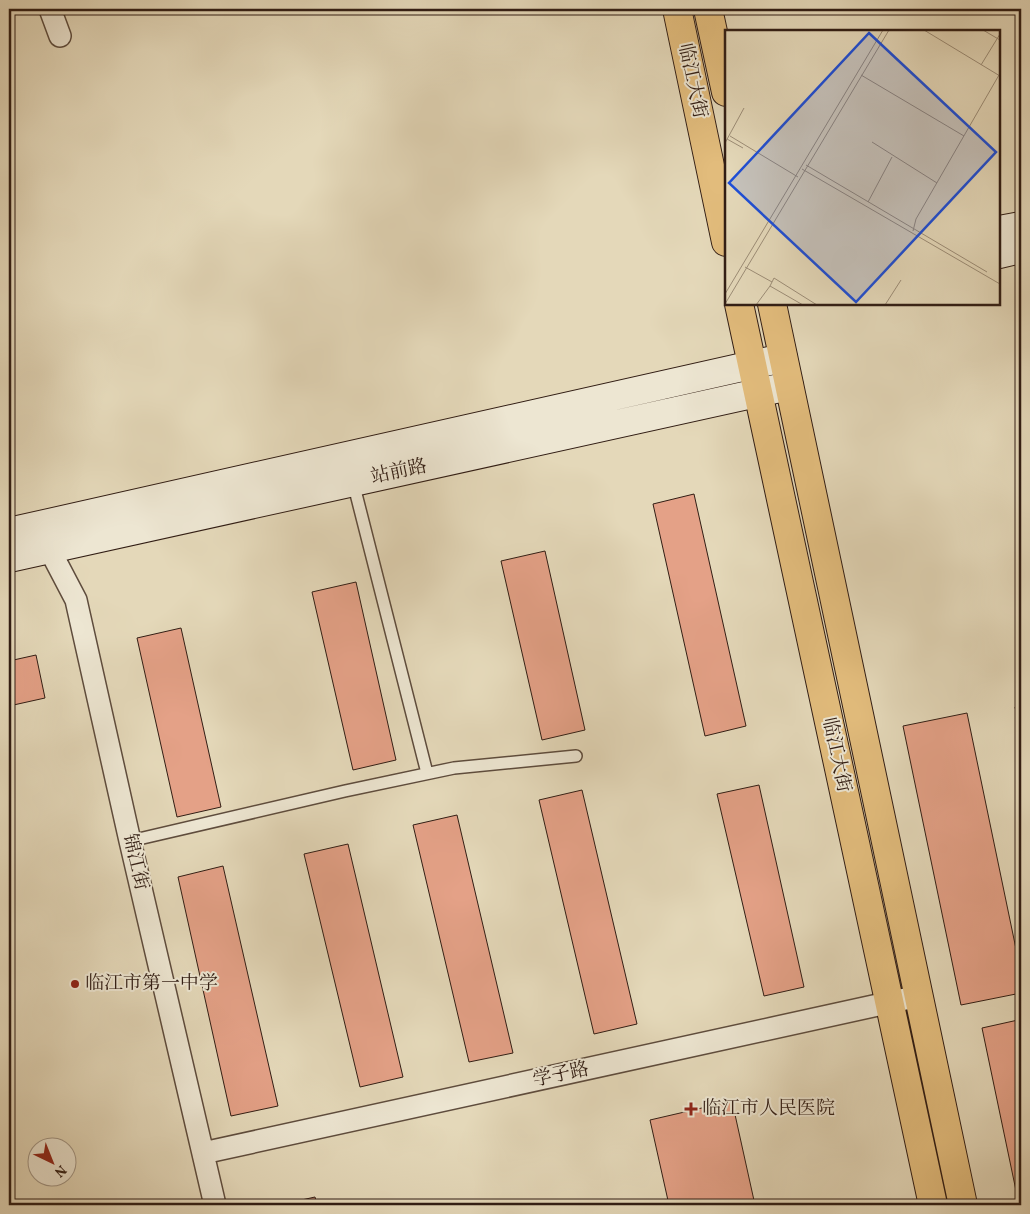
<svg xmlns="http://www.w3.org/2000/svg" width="1030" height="1214" viewBox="0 0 1030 1214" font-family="Vollkorn,'Noto Serif SC',serif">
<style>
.building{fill:#e4a187;stroke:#311d14}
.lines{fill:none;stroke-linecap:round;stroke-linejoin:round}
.service-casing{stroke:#5e4c3d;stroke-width:14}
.minor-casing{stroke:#5e4c3d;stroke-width:24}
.secondary-casing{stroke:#311d14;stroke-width:30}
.primary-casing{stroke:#311d14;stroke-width:30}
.service{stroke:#ede6d2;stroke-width:11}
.minor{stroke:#ede6d2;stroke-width:21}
.secondary{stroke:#ede6d2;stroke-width:28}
.primary{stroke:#e2bc7c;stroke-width:28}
.poi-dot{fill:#8f2418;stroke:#ede6d2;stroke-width:2}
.labels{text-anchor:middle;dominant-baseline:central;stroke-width:4;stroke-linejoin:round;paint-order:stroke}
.street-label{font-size:19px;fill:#311d14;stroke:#ede6d2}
.poi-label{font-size:19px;fill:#311d14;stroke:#ede6d2;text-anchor:start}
.inset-road{fill:none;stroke:#9c8d77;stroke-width:1}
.view{fill:#1d4ed8;fill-opacity:0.15;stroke:#1d4ed8;stroke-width:2.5}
.inset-edge{fill:none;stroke:#311d14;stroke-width:2.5}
</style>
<rect width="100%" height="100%" fill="#e4d8b9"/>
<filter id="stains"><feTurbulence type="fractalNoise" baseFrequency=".004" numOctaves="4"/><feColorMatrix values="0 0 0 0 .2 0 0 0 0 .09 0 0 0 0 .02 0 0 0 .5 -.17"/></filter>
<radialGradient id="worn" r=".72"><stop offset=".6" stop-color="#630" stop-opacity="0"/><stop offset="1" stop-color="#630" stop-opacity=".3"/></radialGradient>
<path class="building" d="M694,494L746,726L705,736L653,504Z
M545,551L585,730L542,740L501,561Z
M356,582L396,760L353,770L312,592Z
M181,628L221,807L177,817L137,638Z
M36,655L45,698L9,706V661Z
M1021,705V734L1015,707Z
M967,713L1021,973V993L961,1005L903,726Z
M759,785L804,987L764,996L717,794Z
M582,790L637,1024L594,1034L539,800Z
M457,815L513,1053L469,1062L413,825Z
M348,844L403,1077L360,1087L304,854Z
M223,866L278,1106L231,1116L178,877Z
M1018,1020L1021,1034V1205H1019L982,1028Z
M732,1101L755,1205H669L650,1120Z
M315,1197L317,1205H279Z"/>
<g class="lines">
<defs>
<path id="service" d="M353,482L427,773
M130,841L345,791L454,768L576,756"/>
<path id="minor" d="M50,9L60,36
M43,537L76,600L130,841L215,1205
M203,1153L919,996"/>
<path id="secondary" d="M999,230L1021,226
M999,254L1021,249
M9,532L783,358
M9,558L789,386"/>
<path id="primary" d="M677,9L726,242
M708,9L726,92
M739,304L933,1205
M772,304L963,1205"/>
</defs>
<use href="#service" class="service-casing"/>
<use href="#minor" class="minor-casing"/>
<use href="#secondary" class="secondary-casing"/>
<use href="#primary" class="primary-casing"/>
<use href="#service" class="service"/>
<use href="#minor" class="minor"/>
<use href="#secondary" class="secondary"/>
<use href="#primary" class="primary"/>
</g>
<g class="poi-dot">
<circle cx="75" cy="984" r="5"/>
<path d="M688.5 1101.5h5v5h5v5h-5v5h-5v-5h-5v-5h5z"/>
</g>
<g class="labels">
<g class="street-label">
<text transform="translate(692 81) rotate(78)">临江大街</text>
<text transform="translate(399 472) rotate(-12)">站前路</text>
<text transform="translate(836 755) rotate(78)">临江大街</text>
<text transform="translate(135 862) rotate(77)">锦江街</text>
<text transform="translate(561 1075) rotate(-12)">学子路</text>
</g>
<g class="poi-label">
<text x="85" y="984">临江市第一中学</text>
<text x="702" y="1109">临江市人民医院</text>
</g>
</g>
<g transform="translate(725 30)">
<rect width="275" height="275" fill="#e4d8b9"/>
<path class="inset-road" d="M199,0L275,46M258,0L275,10M256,35L275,4M136,45L239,106M5,106L73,147M2,109L18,118M147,112L212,153M0,113L19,78M81,135L262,242M77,139L275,254M143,172L167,127M188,201L191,189L274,45M20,237L47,252M0,264L158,0M0,274L164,0M31,275L45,256M78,275L45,256L49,248L92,275M160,275L176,250"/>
<path class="view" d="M144,3L271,122L131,272L4,153Z"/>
<rect width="275" height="275" class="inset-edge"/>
</g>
<rect width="1030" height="1214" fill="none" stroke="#e4d8b9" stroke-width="30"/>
<rect x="10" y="10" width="1010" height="1194" fill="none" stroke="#311d14" stroke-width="2.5"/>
<rect x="15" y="15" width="1000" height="1184" fill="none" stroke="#311d14"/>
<g transform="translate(52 1162) rotate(137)"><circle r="24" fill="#ede6d2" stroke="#a29686"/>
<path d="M0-4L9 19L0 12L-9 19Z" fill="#8f2418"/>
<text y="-8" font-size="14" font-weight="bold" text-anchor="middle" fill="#311d14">N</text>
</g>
<rect width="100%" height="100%" filter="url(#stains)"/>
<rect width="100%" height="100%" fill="url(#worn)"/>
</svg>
